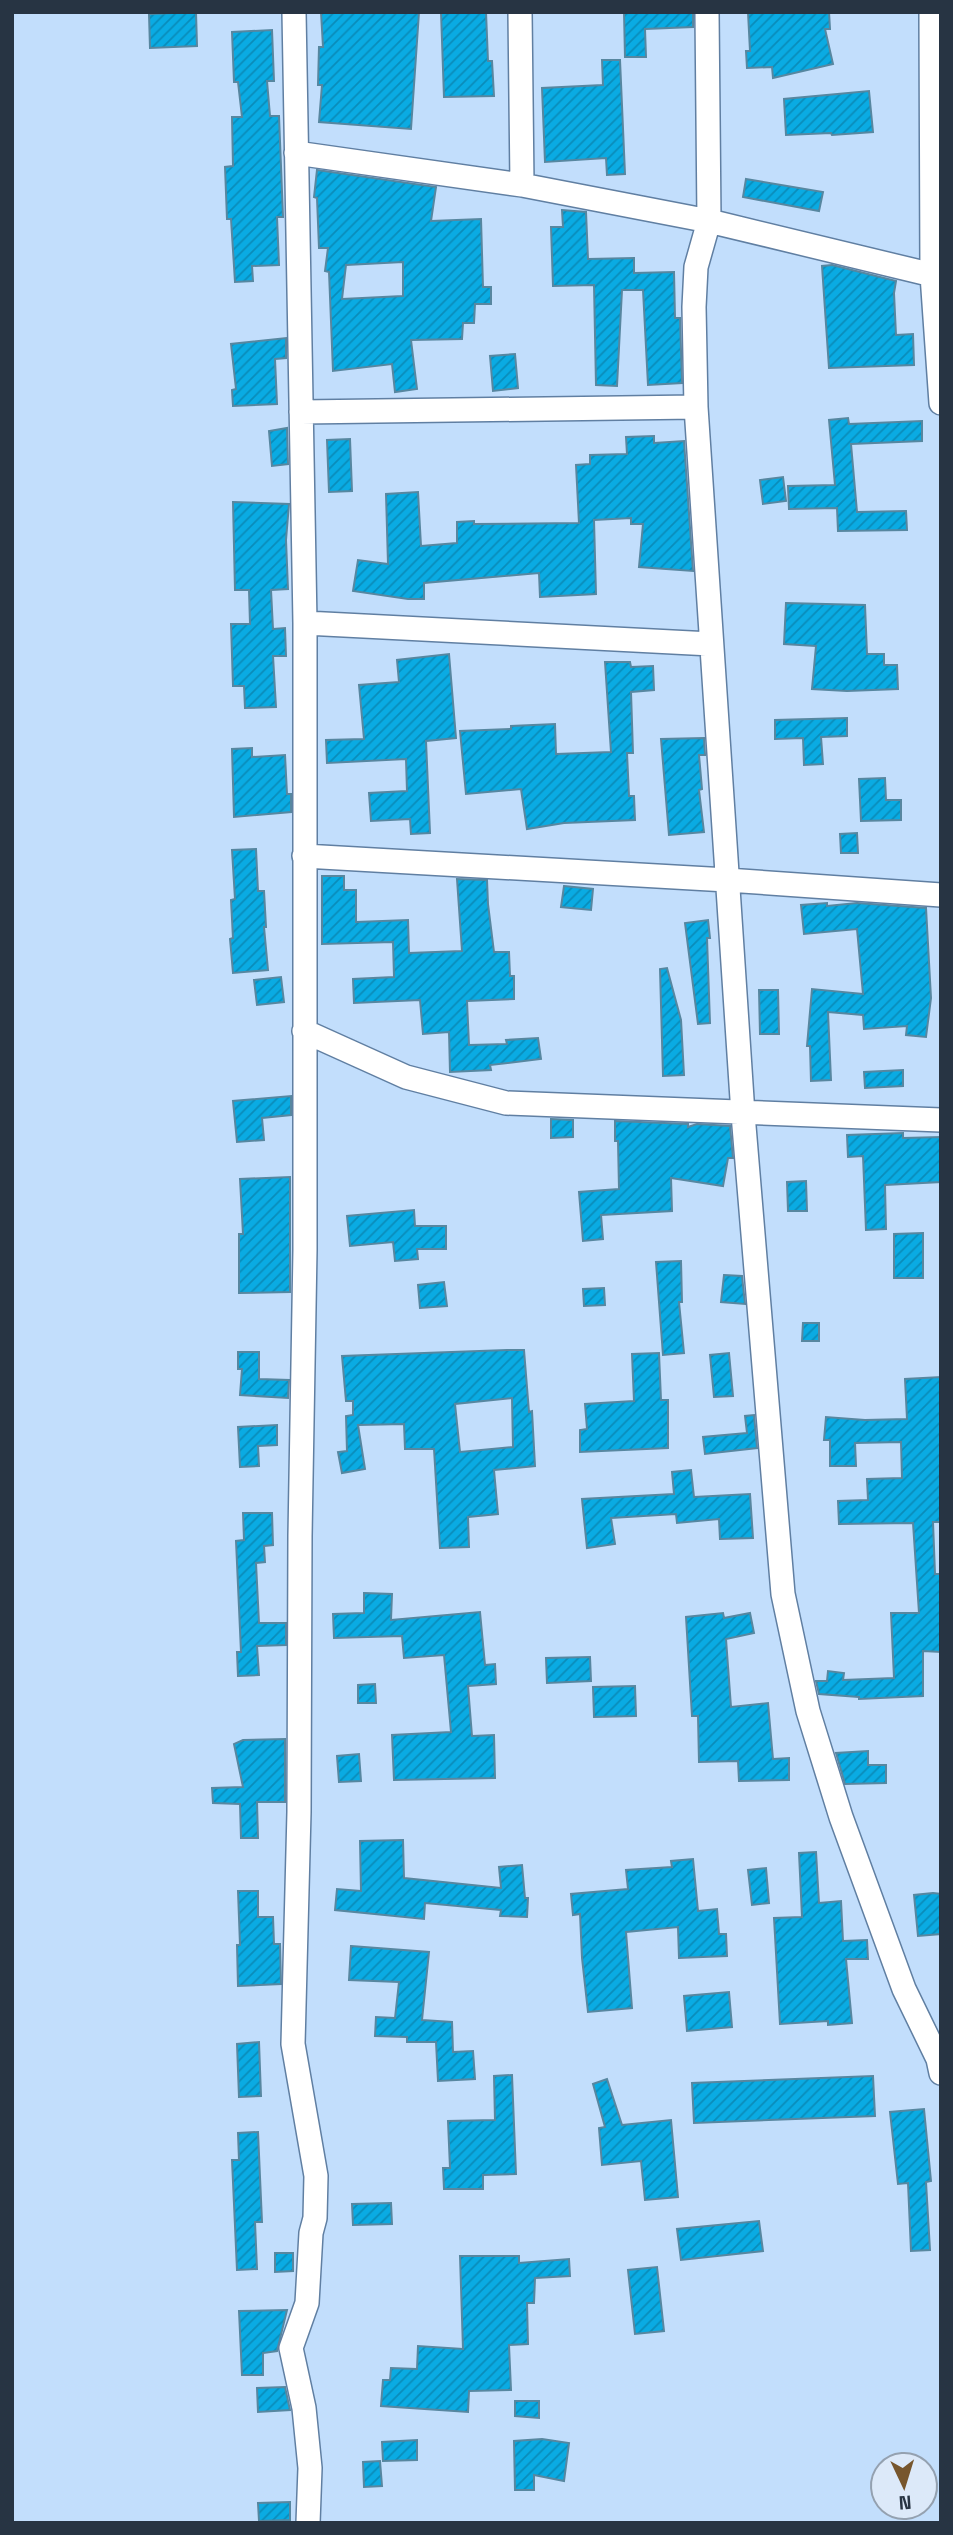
<svg xmlns="http://www.w3.org/2000/svg" width="953" height="2535" viewBox="0 0 953 2535" font-family="'Space Grotesk',sans-serif">
<style>
.building{fill:url(#building-hatch);stroke:#5787a0;stroke-width:2;fill-rule:evenodd}
.lines{fill:none;stroke-linecap:round;stroke-linejoin:round}
.street-casing{stroke:#607fa2;stroke-width:26}
.street{stroke:#fff;stroke-width:23}
</style>
<defs>
<pattern id="building-hatch" width="6" height="6" patternUnits="userSpaceOnUse" patternTransform="scale(1.75)"><rect width="6" height="6" fill="#0aabe3"/><path d="M-1 1l2-2M0 6l6-6M5 7l2-2" fill="none" stroke="#0a8cba"/></pattern>
</defs>
<rect width="100%" height="100%" fill="#c2defc"/>
<path class="building" d="M196,12L197,46L150,48L149,14Z
M321,12H419L411,129L319,122L322,85H318L319,47H323Z
M441,12H486L488,61H492L494,96L444,97Z
M624,12H693V27L645,29L646,57H625Z
M748,12H829L830,29H825L833,64L773,78L772,67L747,68L746,51H750Z
M272,30L274,81H267L270,116H279L283,217H277L279,265L252,266L253,281L235,282L231,219H227L225,167L233,166L232,117H242L238,82H234L232,32Z
M602,60H620L625,174L607,175L606,158L545,162L542,88L603,85Z
M869,91L873,132L832,135L831,133L786,135L784,99Z
M317,170L436,187L431,221L481,219L483,287H491V304H475L474,323H463L462,339L411,340L417,389L395,392L392,364L333,371L329,272L325,271L328,248H319L317,198L314,197ZM403,262V296L342,299L346,265Z
M746,179L823,192L819,211L743,197Z
M562,210L586,212L588,259L634,258V273L674,272L675,318H680L682,383L648,385L643,290H622L617,386L596,385L594,285L553,286L551,227H563Z
M832,265L896,281L894,293L896,335L913,334L914,365L829,368L822,266Z
M286,338V358L275,359L277,404L233,406L232,390L236,389L231,344Z
M515,354L518,388L493,391L490,356Z
M848,418L849,424L922,421V441L851,444L857,512L906,511L907,530L838,531L837,508L789,509L788,486L835,485L829,420Z
M287,428L288,464L272,466L269,431Z
M654,436V443L684,441L693,571L639,567L643,524H631V518L594,520L596,594L540,597L539,573L424,583V599H408L353,591L358,560L388,564L386,494L418,492L421,546L457,543V522L474,521V524L579,523L576,465L590,464V455L627,454L626,437Z
M350,439L352,491L329,492L327,440Z
M783,477L786,501L763,504L760,480Z
M233,502L289,504L286,540L288,589L271,590L273,629L285,628L286,656H273L276,707L245,708L244,686H233L231,624H250L249,590H235Z
M786,603L865,605L867,654H884V665H897L898,689L847,691L812,689L816,646L784,644Z
M449,654L456,738L426,741L430,833L411,834L410,819L371,821L369,793L407,791L406,759L327,763L326,740L364,739L359,685L399,682L397,660Z
M605,662H630L631,667L653,666L654,690L631,692L633,753H627L629,796H634L635,820L564,823L527,829L521,789L466,794L460,731L511,729V726L555,724L556,754L611,752Z
M847,718V736L821,737L823,764L804,765L803,738L775,739V720Z
M704,738L705,755H699L702,789L699,790L704,832L669,835L661,739Z
M252,748V757L285,755L287,794H291V812L234,817L232,749Z
M885,778L886,800H901V820L861,821L859,779Z
M857,833L858,853H841L840,834Z
M256,849L258,891H264L266,927H264L268,970L233,973L230,939L233,938L231,900L235,899L232,850Z
M322,876H344V890H356V922L408,920L409,953L462,951L457,879L487,880L488,904L494,952H509L510,976H514V999L467,1001L469,1045L507,1044L506,1040L538,1038L541,1059L490,1065L491,1070L450,1072L449,1032L423,1034L420,1000L354,1003L353,979L394,977L393,942L322,944Z
M564,886L593,889L591,910L561,907Z
M827,903V906L857,903L926,908L931,998L926,1037L906,1035L907,1026L864,1029L863,1015L828,1012L831,1080L811,1081L810,1046H807L812,989L863,994L857,929L804,934L801,905Z
M708,920L710,938H707L710,1023L698,1024L685,923Z
M667,968L681,1020L684,1075L663,1076L660,969Z
M281,977L284,1002L257,1005L254,980Z
M759,990H778L779,1034H760Z
M903,1070V1086L865,1088L864,1072Z
M291,1096V1115L262,1118L264,1140L237,1142L233,1101Z
M551,1119L573,1120V1137L551,1138Z
M615,1121L688,1124V1127L697,1124L730,1126L733,1158H728L723,1186L671,1178L672,1211L601,1215L603,1239L583,1241L579,1192L619,1189L618,1141H615Z
M903,1133V1138L941,1137V1182L885,1185L886,1229L866,1230L863,1156L848,1157L847,1135Z
M290,1177V1292L239,1293V1234H243L240,1179Z
M806,1181L807,1211H788L787,1182Z
M414,1210L415,1226H446V1249H417L418,1259L395,1261L393,1242L350,1246L347,1216Z
M923,1233V1278H894V1234Z
M681,1261L682,1302H679L684,1353L663,1355L656,1262Z
M724,1275L742,1276L745,1304L721,1302Z
M444,1282L447,1306L420,1308L418,1285Z
M604,1288L605,1305L584,1306L583,1289Z
M803,1323H819V1341H802Z
M507,1350H524L529,1412L532,1411L535,1466L494,1470L498,1514L468,1517L469,1547L440,1548L434,1449H405L404,1424L358,1425L365,1469L342,1473L338,1452L347,1451L346,1416L353,1415V1401H346L342,1356ZM512,1398L513,1447L460,1452L455,1404Z
M238,1352H259V1379L289,1380L288,1398L240,1395L242,1369H238Z
M659,1353L661,1400H668V1448L580,1452V1430L587,1429L585,1404L634,1401L632,1354Z
M729,1353L733,1396L714,1397L710,1355Z
M941,1377V1522H933L935,1574H941V1652L923,1651V1696L859,1699V1697L819,1694L816,1681H827L828,1671L844,1673L843,1680L894,1678L891,1613H919L913,1523L839,1524L838,1501L868,1500L867,1479L902,1478L901,1442L855,1443L856,1466H830V1440H824L826,1417L865,1420L907,1419L905,1379Z
M754,1415L757,1448L705,1454L703,1437L747,1433L745,1416Z
M277,1425V1445L258,1446L259,1466L240,1467L238,1427Z
M691,1470L694,1497L750,1494L753,1538L720,1539L719,1519L677,1523L676,1514L611,1518L615,1544L587,1548L582,1499L674,1494L672,1472Z
M243,1513H272L273,1545L264,1546L265,1562L256,1563L259,1623H286V1645L257,1646L259,1675L238,1676L237,1652H241L236,1541L244,1540Z
M364,1593L392,1594L391,1620L480,1612L485,1665L495,1664L496,1684L468,1686L472,1736L494,1735L495,1778L394,1780L392,1735L451,1732L444,1655L404,1658L402,1636L334,1638L333,1614L364,1613Z
M723,1613L724,1618L750,1613L754,1633L726,1639L731,1707L768,1703L773,1759L789,1758V1780L739,1781L738,1761L699,1762L698,1716H692L686,1617Z
M590,1657L591,1681L547,1683L546,1658Z
M375,1684L376,1703H358V1685Z
M635,1686L636,1716L594,1717L593,1687Z
M285,1739V1802H257L258,1838H241L240,1804L213,1803L212,1788L243,1787L234,1744L243,1740Z
M868,1751V1765H886V1783L845,1784L836,1753Z
M359,1754L361,1781L339,1782L337,1756Z
M403,1840L404,1878L501,1888L499,1867L522,1865L525,1898H528L527,1917L500,1916L501,1910L425,1903L424,1919L335,1910L337,1889L361,1891L360,1841Z
M816,1852L819,1903L841,1901L843,1941L867,1940L868,1959H846L852,2023L828,2025V2021L780,2024L774,1918L802,1917L799,1853Z
M693,1859L698,1911L717,1909L719,1934H726L727,1956L679,1958L678,1927L626,1932L632,2008L588,2012L582,1958L580,1914L573,1915L571,1894L628,1889L626,1870L672,1867L671,1861Z
M766,1868L769,1903L752,1905L748,1870Z
M238,1891H258V1917H273L274,1944H280L281,1984L238,1986L237,1945H240Z
M933,1893L941,1894V1934L918,1936L914,1895Z
M351,1946L429,1952L422,2020L452,2022L453,2052L473,2051L475,2079L438,2081L436,2042H407V2037L375,2036L376,2017L395,2018L399,1982L349,1980Z
M729,1992L732,2027L687,2031L684,1996Z
M259,2042L261,2096L239,2097L237,2044Z
M512,2075L516,2174L483,2175V2189H444L443,2168H450L448,2121L495,2120L494,2076Z
M873,2076L875,2116L694,2123L692,2083Z
M607,2079L622,2125L671,2120L678,2197L645,2200L641,2161L602,2165L599,2128L605,2127L593,2084Z
M924,2109L931,2181L926,2182L930,2250L911,2251L908,2183L898,2184L890,2112Z
M258,2132L262,2222H255L257,2269L237,2270L232,2160H239L238,2133Z
M391,2203L392,2224L353,2225L352,2204Z
M759,2221L763,2251L681,2260L677,2229Z
M275,2253H293V2271L275,2272Z
M460,2256H519V2263L569,2259L570,2276L535,2278L534,2303H527L528,2344L509,2345L511,2390L469,2391L468,2412L381,2406L383,2380H390L391,2368L417,2369L418,2346L463,2349Z
M657,2267L664,2331L635,2334L628,2270Z
M287,2310L277,2351L263,2353V2375H242L239,2311Z
M285,2387L290,2410L258,2412L257,2388Z
M515,2401H539V2418L515,2416Z
M542,2439L569,2443L564,2481L534,2475V2490H515L514,2441Z
M417,2440V2460L383,2461L382,2442Z
M380,2461L382,2486L364,2487L363,2462Z
M290,2502V2520L259,2521L258,2503Z"/>
<g class="lines">
<defs>
<path id="street" d="M294,12L305,623V1250L300,1536L299,1812L293,2044L316,2176L315,2218L311,2233L307,2303L291,2348L304,2408L310,2468L308,2523
M520,12L522,185
M707,12L709,221L696,267L694,307L696,407L743,1114L783,1594L808,1711L841,1817L904,1989L938,2059L941,2073
M931,12L932,275L941,403
M296,153L522,185L709,221L941,277
M301,412L696,407
M305,623L711,644
M304,856L727,880L941,895
M304,1031L406,1077L506,1103L941,1120"/>
</defs>
<use href="#street" class="street-casing"/>
<use href="#street" class="street"/>
</g>
<rect width="953" height="2535" fill="none" stroke="#273443" stroke-width="28"/>
<g transform="translate(904 2486) rotate(176)"><circle r="33" fill="#dce9f9" stroke="#94a1b0" stroke-width="2"/>
<path d="M0-5L12 26L0 18L-12 26Z" fill="#77562d"/>
<text y="-10" font-size="19" font-weight="bold" text-anchor="middle" fill="#273443">N</text>
</g>
</svg>
